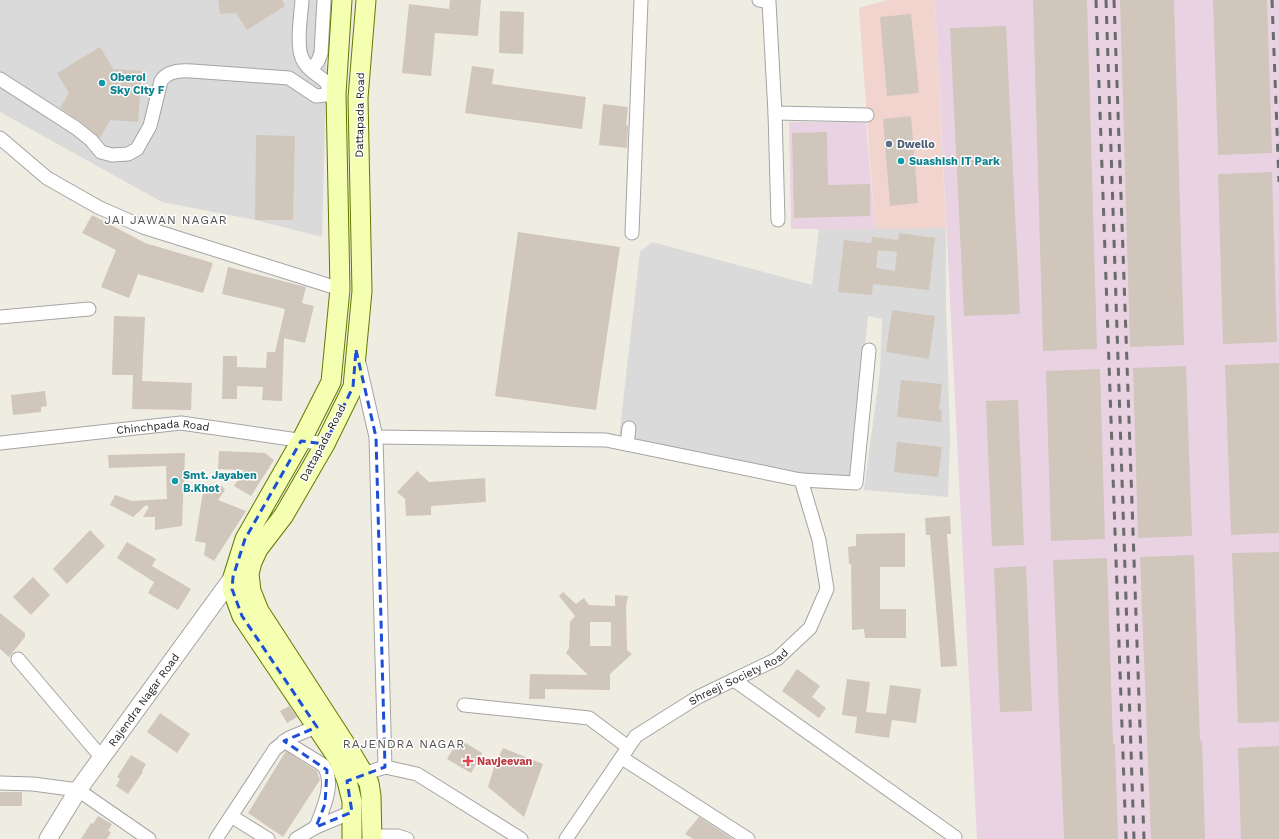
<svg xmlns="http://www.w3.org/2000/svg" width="1279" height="839" viewBox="0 0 1279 839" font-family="'Work Sans',sans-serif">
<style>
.residential{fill:#dbdada}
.commercial{fill:#f2d4cf}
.industrial{fill:#e9d3e3}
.building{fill:#d0c6bb;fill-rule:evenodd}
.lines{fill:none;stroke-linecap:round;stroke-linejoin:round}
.minor-casing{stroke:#a4a4a4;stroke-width:15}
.tertiary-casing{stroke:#a4a4a4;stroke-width:19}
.secondary-casing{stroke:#617900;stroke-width:21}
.minor{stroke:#fff;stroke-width:13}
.tertiary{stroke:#fff;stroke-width:17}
.secondary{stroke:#f4ffb1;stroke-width:19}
.rail{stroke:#6b6b6b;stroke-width:3;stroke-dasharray:8 8;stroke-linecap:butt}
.marked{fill:none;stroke:#1d4ed8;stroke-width:3;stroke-dasharray:8 5;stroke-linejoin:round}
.culture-dot{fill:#0f9aa8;stroke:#fff;stroke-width:1.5}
.service-dot{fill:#5c6f8a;stroke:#fff;stroke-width:1.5}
.health-dot{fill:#e0444e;stroke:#fff;stroke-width:1.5}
.labels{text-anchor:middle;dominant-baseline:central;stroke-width:3;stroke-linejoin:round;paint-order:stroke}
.culture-label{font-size:11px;font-weight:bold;fill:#0d838f;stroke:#fff;text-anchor:start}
.street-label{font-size:11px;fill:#1d1d1d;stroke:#fff}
.service-label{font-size:11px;font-weight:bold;fill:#4e5e75;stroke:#fff;text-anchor:start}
.health-label{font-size:11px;font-weight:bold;fill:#be3a42;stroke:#fff;text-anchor:start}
.neighbourhood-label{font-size:12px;letter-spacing:1px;fill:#505050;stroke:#fff}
</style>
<rect width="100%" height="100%" fill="#efece2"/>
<path class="residential" d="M0,0H328L322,237L255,220L162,202L0,112Z
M946,228V306L950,438L948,497L864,490L880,371L882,319L868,316L852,476L823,477L619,437L640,252L652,242L812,285L819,229Z"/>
<path class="commercial" d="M887,0H935L946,228L875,229L859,8Z"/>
<path class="industrial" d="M935,0H1279V839H977Z
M789,122H866L875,229H791Z"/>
<path class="building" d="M218,0H282L285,6L247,30L236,13L220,14Z
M450,0H481L478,36L435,33L431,76L402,73L409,4L449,9Z
M1033,0H1087L1097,349L1043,351Z
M1120,0H1174L1184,345L1130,347Z
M1213,0H1267L1272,153L1218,155Z
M500,11L524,12L523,54L499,53Z
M911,14L919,93L887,96L880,17Z
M1006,26L1020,314L964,316L950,28Z
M100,47L113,69L142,71L138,122L110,120L100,138L81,122L60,108L69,93L57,73Z
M472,66L494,69L492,84L586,97L582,129L465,113Z
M603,104L628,107L626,125L628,126L627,148L599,145Z
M911,116L918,203L890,206L883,119Z
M827,132L828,185L870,184V216L794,218L792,133Z
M256,135L295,136L293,220H255Z
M1272,172L1277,342L1223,344L1218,174Z
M92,215L145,243L213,263L203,293L138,274L129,298L101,287L116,250L82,233Z
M518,232L620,247L596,410L495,396Z
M899,233L935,238L929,290L873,284L872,295L838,292L844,240L871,243L872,237L898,240ZM878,250L897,252L895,271L876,268Z
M228,267L306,287L302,303L314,306L305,343L284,338L282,401L262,400L263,387L237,386V399H222L223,356H237V367L266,368L267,352H275L285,309L222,294Z
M892,310L935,316L929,359L886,352Z
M114,316L145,317L142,381L192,383L191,410L132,409L133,375H112Z
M1279,363V533L1231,535L1225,365Z
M1186,366L1192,536L1138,538L1133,368Z
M1100,369L1105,539L1051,541L1046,371Z
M901,380L942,384L939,410H942L941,422L897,417Z
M45,391L47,406L41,407V412L13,415L11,395Z
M1018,400L1024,545L992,546L986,401Z
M897,442L942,447L938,477L894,472Z
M219,451L265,453L274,460L251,496L234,486L244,470L218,469Z
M185,453L182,526L155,530V517H143L149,507L146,505L133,517L110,505L115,495L132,501L167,499L166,466L109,468L108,455Z
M417,471L429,482L485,478L486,502L431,506V515L406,516L405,499L397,492Z
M204,486H222L225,490L218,500L246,511L214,561L204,555L206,543L195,541Z
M950,516L951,534H947L957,666L941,667L930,535H926L925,518Z
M90,530L105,546L67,584L53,569Z
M905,533V567H880V609H906V638H865L864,629L852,630L851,564H849L848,547L856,546V534Z
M127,542L156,559L152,566L191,589L178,610L148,593L154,582L117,558Z
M1279,552V722L1238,723L1232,553Z
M1194,555L1200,741L1202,740L1205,839H1151L1140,557Z
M1107,558L1113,744H1115L1118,839H1064L1053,560Z
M1026,566L1032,711L1000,712L994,568Z
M33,577L50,595L31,615L13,597Z
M563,592L576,604L584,598L589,605L615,606V595L628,596L626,606L627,650L632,654L610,674V690L545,689V699H529L530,674L588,675L566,653L569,648L570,622L575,616L559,596ZM590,622H611V646H590Z
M0,613L25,633V637L9,657L0,649Z
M797,669L820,686L812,697L826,708L819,718L782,691Z
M847,679L870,682L866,712L886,714L890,685L921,689L916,723L892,720L889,738L855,733L857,717L842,715Z
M289,706L297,717L287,723L280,711Z
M160,713L190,734L177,753L147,732Z
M459,739L482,753L471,773L447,759Z
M1279,746V839H1241L1238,748Z
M503,748L543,764L524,817L488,787L495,764Z
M286,751L317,771L320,780L283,837L248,813Z
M131,755L146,764L142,771L143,772L128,794L116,786L120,779L117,777Z
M0,792H22V806H0Z
M98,816L112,824L108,831L111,832L107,839H81L91,823L93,824Z
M699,817L733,839H693L685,834Z"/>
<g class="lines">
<defs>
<g id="minor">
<path d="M302,0C301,16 295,49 304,62C309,71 320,76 327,83L329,93"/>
<path d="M759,0L769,2L775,113L867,115"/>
<path d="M311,70L318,61L321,53L324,0"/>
<path d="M0,79L76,128L91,140L101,152L112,155L128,154L137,149L150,126L161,81C167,71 180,70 192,71L289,78L316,96L336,94"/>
<path d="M775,113L778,220"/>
<path d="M0,138L47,178L98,207L143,227L340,289"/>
<path d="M632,233L641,0"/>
<path d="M0,317L89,309"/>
<path d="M359,363L376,437L385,767"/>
<path d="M376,437L606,440L801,480L856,483L869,350"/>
<path id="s1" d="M0,443L181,423L325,444"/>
<path d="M627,444L629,428"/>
<path d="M18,659L102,758"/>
<path d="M734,680L955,837"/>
<path d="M464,705L589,718L628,747"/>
<path d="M284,741L323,765C336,782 323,809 316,827"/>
<path d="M622,758L748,839"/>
<path d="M357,776L385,767L417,774L521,839"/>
<path d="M0,783L33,784L78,790L149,839"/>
<path d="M231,816L268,839"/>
<path d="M372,836H398L407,839"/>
<path d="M216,839L275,749L289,738L323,724"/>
<path d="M296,839L316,827L352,812"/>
<path id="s2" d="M566,839L636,736L698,697L777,659L810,628L827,589L819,540L801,480"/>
</g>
<g id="tertiary">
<path id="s3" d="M48,839L78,790L233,577L238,576"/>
</g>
<path id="secondary" d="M342,0L336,94L340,289L331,382L301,441L245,539L233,577L232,589L242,616L339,760L347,781L352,801V839
M366,0L358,98L362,291L353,387L325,444L284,515L258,549L252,562L249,574L251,591L259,611L353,756L369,783L371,796L372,839"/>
</defs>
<use href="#minor" class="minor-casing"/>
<use href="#tertiary" class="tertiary-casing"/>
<use href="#secondary" class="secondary-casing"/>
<use href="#minor" class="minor"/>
<use href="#tertiary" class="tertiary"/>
<use href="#secondary" class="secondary"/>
<path class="rail" d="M1096,0L1126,839
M1106,0L1134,839
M1114,0L1144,839
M1272,0L1279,182"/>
</g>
<path class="marked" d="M356,350L376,437L385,767L347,781L352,812L316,827L325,804L327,770L284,741L317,727L242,616L232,589L233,577L245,539L301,441L325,444L353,387Z"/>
<g class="culture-dot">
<circle cx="102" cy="83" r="4"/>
<circle cx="901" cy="161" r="4"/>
<circle cx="175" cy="481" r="4"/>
</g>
<circle class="service-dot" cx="889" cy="144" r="4"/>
<path class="health-dot" d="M466 755h4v4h4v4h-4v4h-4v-4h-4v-4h4z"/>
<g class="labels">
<g class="culture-label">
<text x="110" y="77">Oberoi<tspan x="110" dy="13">Sky City F</tspan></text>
<text x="909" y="161">Suashish IT Park</text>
<text x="183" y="475">Smt. Jayaben<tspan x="183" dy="13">B.Khot</tspan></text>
</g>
<g class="street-label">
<text transform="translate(360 115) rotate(-89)">Dattapada Road</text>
<text stroke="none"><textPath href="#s1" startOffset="164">Chinchpada Road</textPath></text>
<text transform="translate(323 443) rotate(-62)">Dattapada Road</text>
<text stroke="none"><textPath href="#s2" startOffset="243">Shreeji Society Road</textPath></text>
<text stroke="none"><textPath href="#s3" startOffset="169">Rajendra Nagar Road</textPath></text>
</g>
<g class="service-label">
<text x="897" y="144">Dwello</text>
</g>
<g class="health-label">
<text x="477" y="761">Navjeevan</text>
</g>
<g class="neighbourhood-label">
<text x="166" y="220">JAI JAWAN NAGAR</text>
<text x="404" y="744">RAJENDRA NAGAR</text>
</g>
</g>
</svg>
